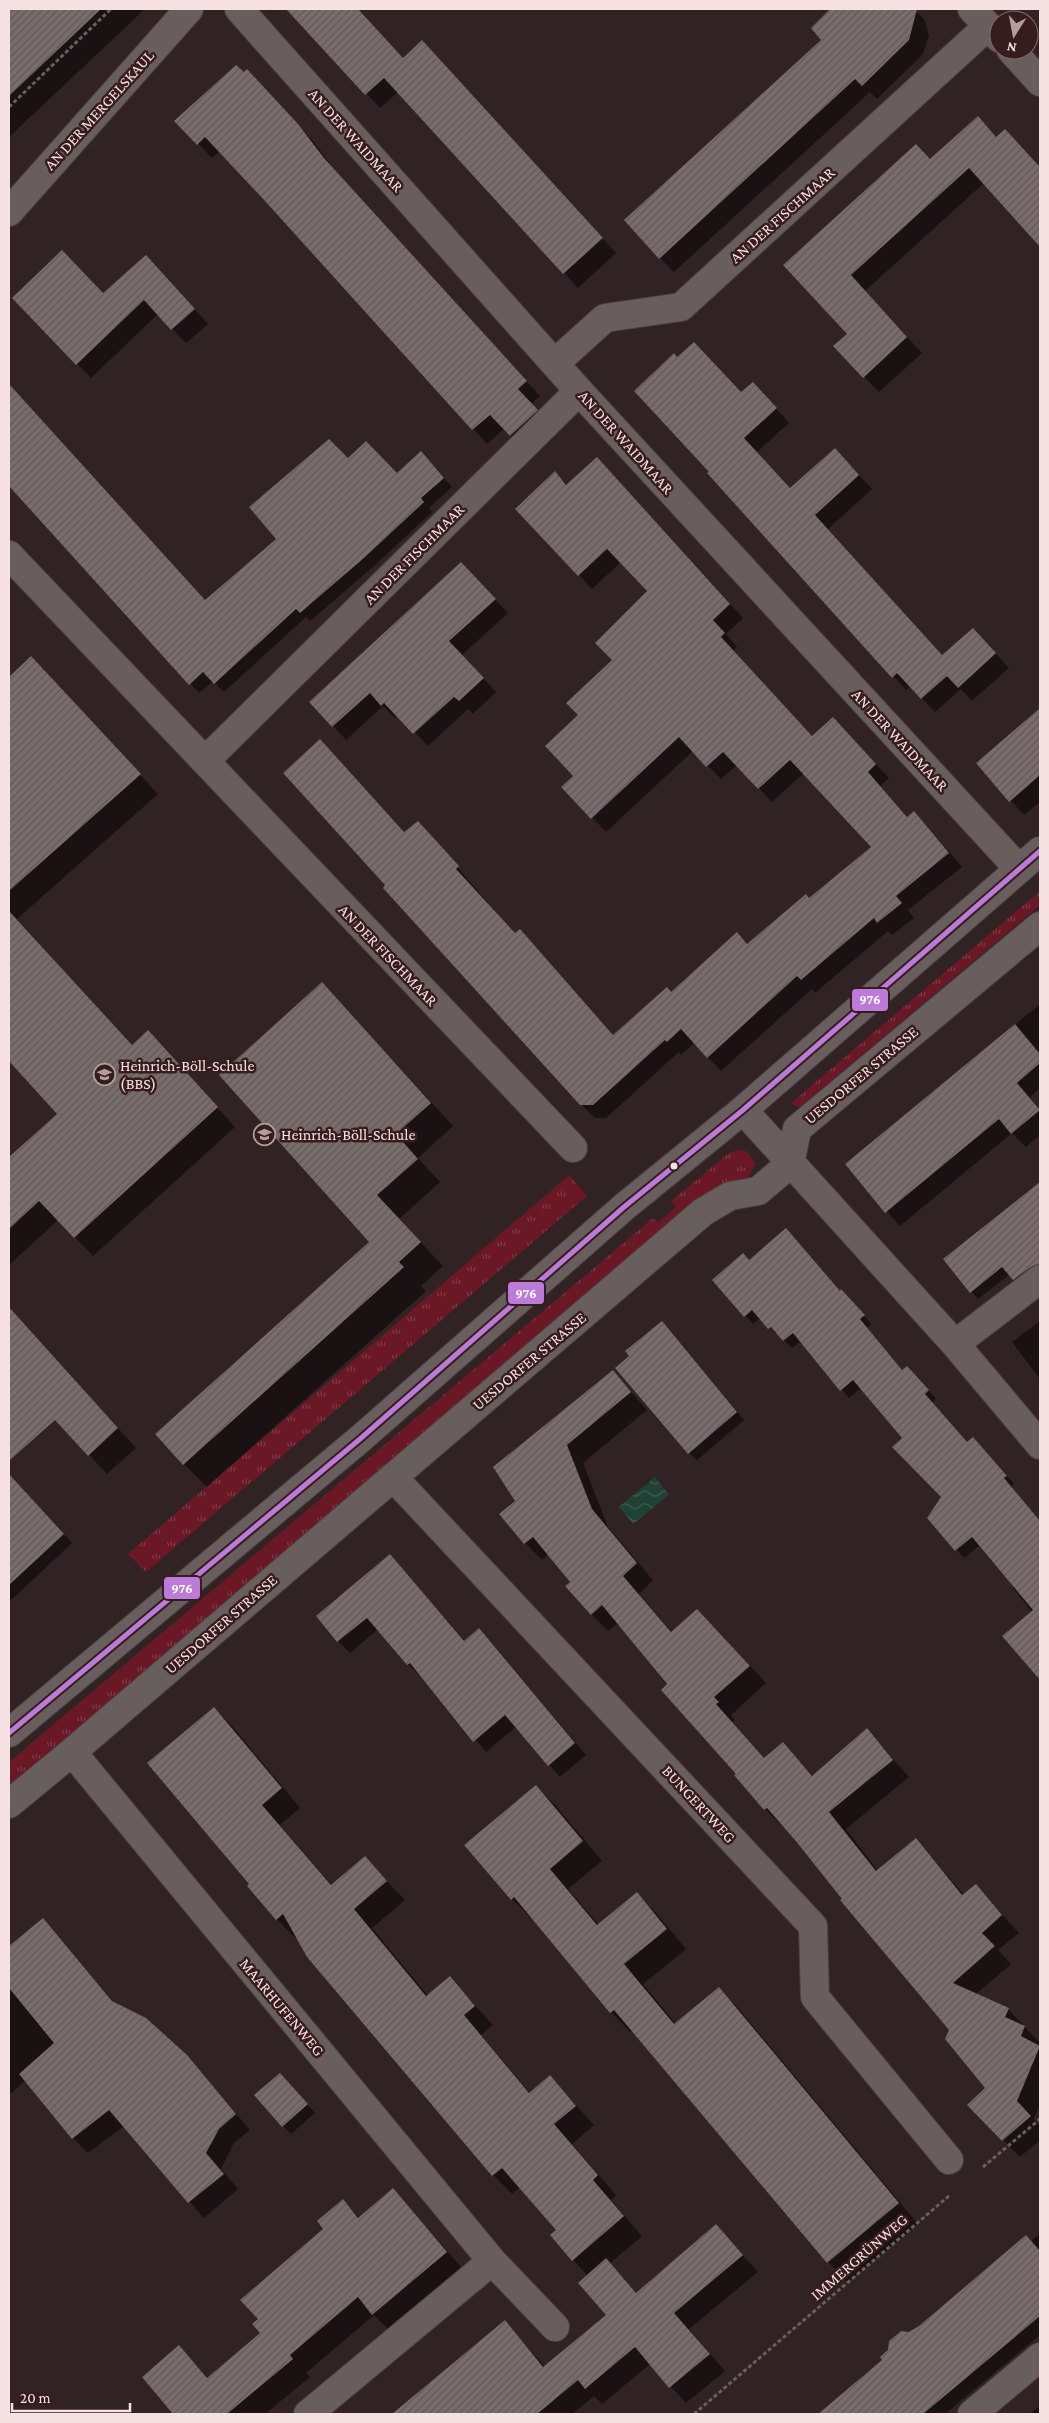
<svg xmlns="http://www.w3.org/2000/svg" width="1049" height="2423" viewBox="0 0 1049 2423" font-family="'Crimson Pro',serif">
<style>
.grass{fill:url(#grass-tufts)}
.water{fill:url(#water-waves)}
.shadow{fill:#0007}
.building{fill:url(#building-hatch)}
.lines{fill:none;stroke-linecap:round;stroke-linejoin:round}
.minor-casing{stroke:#4c3f40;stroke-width:30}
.tertiary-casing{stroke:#4c3f40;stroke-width:30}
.path{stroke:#6a5e5f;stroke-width:3;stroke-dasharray:4 2.5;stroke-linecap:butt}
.minor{stroke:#695e5e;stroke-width:28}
.tertiary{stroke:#695e5e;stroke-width:28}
.bus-1-casing{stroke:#371c1e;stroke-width:9}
.bus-1{stroke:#bd7bd9;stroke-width:5}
.bus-dot{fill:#f6e2e2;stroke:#371c1e;stroke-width:2}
.labels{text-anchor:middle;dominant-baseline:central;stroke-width:5;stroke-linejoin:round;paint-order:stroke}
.street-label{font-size:16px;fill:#f6e2e2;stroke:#371c1e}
.poi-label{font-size:16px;fill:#f6e2e2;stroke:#371c1e;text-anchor:start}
.line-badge{stroke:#371c1e;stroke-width:2}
.badge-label{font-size:14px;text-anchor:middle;font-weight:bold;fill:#fff}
</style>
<defs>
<pattern id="grass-tufts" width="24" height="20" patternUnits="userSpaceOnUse" patternTransform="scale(1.25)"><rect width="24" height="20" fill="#6a1826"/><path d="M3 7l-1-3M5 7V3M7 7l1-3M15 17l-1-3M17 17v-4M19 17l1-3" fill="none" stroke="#803945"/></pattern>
<pattern id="water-waves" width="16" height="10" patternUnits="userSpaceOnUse" patternTransform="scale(1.25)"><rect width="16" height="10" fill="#1f4236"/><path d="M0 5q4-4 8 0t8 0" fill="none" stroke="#405d53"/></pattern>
<pattern id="building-hatch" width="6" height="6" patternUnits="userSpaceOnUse" patternTransform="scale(1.25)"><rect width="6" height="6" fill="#796c6c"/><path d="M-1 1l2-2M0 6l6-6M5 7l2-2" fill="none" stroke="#625858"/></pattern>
</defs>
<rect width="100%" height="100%" fill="#312223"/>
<path class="grass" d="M1040,891V905L801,1106L797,1107L792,1104V1102Z
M739,1150L746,1151L756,1163L748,1178L715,1192L9,1789V1762L653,1218L658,1223L676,1207L671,1201L729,1153Z
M569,1175L587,1196L146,1572L128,1554Z"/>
<path class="water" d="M655,1477L669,1495L633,1524L619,1507Z"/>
<path class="shadow" d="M21,9H145L9,137V20Z
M288,9H358L403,59L436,56L616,253L578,288L398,92L380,108Z
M832,9H914L924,19L927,28L929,36L923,54L877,99L870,92L674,272L660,258L823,41L812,28Z
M244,74L261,85L312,140L338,174L540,396L531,404L551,425L525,450L504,429L487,444L220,151L212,158L176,121Z
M978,118L997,138L1020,146L1040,168V244L984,183L865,291L922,353L879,392L835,346L848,334L785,265L931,160Z
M146,256L208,324L186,343L158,314L91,378L14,298L103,295Z
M677,359L741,394L766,397L789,423L757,452L791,489L848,463L872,489L828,529L943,657L986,643L1009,668L972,701L961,689L935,712L911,686L906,690L711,472Z
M9,385L205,601L277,539L348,460L397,475L430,462L452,487L429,508L432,512L374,566L310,621L306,617L224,692L213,681L199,693L9,484Z
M555,473L568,485L611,473L743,618L726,634L737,647L733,651L813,737L846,732L889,778L880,786L908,817L914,812L962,867L908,910L914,918L892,935L888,931L815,993L812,989L721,1071L694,1043L681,1055L679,1052L606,1118H595L581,1104L387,885L320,740L405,833L431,836L505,923L516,934L533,944L614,1036L671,993L737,934L748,945L810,899L872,847L804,773L772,802L737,765L721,779L693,751L606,832L563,787L575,776L580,715L613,660L648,591L621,562L592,589L579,575Z
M474,577L508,613L462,655L496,692L473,714L468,709L428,746L398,715L395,718L383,706L346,740L311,702Z
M31,658L158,794L17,919L132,1046L166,1051L235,1127L93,1256L58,1220L9,1265V1182L17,1174L9,1166V1159L58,1114L9,1059V678Z
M1040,710V802L1024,815L977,763Z
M322,984L453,1126L418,1158L440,1182L399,1219L443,1266L421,1286L426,1291L207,1487L184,1464L371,1242Z
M1040,1004V1088L1030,1097L1040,1110V1135L1026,1147L1012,1133L900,1226L847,1165Z
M1040,1186V1259L1016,1280L1010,1274L978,1299L946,1261Z
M749,1261L840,1292L849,1298L871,1324L867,1328L903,1371L915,1375L936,1399L931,1403L967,1444L981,1447L1014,1484L1011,1487L1040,1521V1678L1004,1636L1032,1612L1013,1588L1015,1586L980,1545L964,1558L929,1518L943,1497L904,1438L861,1388L849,1398L801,1341L792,1348L760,1318L753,1324L714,1280Z
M9,1307L136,1448L107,1474L9,1368Z
M1040,1321V1379L1012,1342Z
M670,1331L744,1420L697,1460L689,1453Z
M613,1372L647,1410L583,1463L608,1527L653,1580L639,1594L672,1632L714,1627L766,1683L731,1715L735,1720L732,1722L765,1759L783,1744L813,1776L867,1730L909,1777L846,1829L878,1871L916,1839L964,1895L976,1886L1019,1933L998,1950L1011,1964L976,1994L1008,2009L1040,2043V2104L1034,2119L1040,2127V2140L1020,2157L969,2105L987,2088L950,2030L783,1825L782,1826L765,1809L618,1623L608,1631L591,1614L572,1582L549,1554L542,1560L525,1543L517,1501Z
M9,1474L72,1543L9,1602Z
M390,1556L465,1641H490L586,1755L560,1777L516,1727L486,1752L421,1674L420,1676L408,1664L378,1629L350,1653L338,1641L317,1616Z
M214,1708L233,1727L300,1808L280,1825L332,1885L365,1858L405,1900L372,1928L428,1996L450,1978L493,2025L481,2035L530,2093L550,2077L594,2125L572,2144L616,2195L611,2200L642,2236L610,2263L637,2294L716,2226L758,2272L689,2329L725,2371L686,2403L650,2364L602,2404L594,2396L572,2414H395L505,2322L545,2367L608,2315L588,2276L573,2260L558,2230L520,2187L512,2194L493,2175L401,2067L297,1936L295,1938L277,1919L251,1884Z
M536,1786L556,1806L602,1861L568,1889L599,1925L637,1894L656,1913L686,1949L643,1984L676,2024L719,1988L738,2008L918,2224L848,2282L828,2262L633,2030L630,2032L611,2012L533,1918L532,1919L512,1899L466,1845Z
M43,1919L116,2005L186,2056L250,2130L234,2143L221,2169L238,2189L204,2218L124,2126L88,2153L73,2138L26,2080L9,2095V1948Z
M288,2082L315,2113L291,2134L283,2126Z
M393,2190L464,2270L391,2332L374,2315L306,2373L310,2377L265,2414H175L143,2377L179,2347L209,2379L262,2333L259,2320L325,2229L343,2201L360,2218Z
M1040,2234V2335L945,2414H818L884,2360L910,2333Z
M1040,2406V2414H1030Z"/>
<path class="building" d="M9,9H101L9,96Z
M286,9H358L403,58L422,40L603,238L563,274L384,78L365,95Z
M830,9H917L909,40L862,86L855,79L659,259L624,220L821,40L811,28Z
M236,65L244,72L247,69L298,124L324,158L527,381L518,389L538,410L510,436L490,415L472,430L265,201L205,137L197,145L174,121Z
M978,116L996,137L1005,129L1040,167V247L969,168L851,275L907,337L863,378L833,346L847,334L783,265L916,144L930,159Z
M62,250L103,293L146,255L195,309L171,330L144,300L76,365L12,298Z
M694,342L741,392L753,382L777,408L744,438L790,488L835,448L859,475L815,515L942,655L973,628L996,653L958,688L947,676L921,699L897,673L892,678L707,473L709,472L634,391L674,353L677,357Z
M9,384L205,600L276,539L249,507L329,439L348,458L366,441L397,473L421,451L444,478L421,498L424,502L365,557L300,613L296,609L214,684L203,672L189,685L9,486Z
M597,457L730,604L713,620L725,633L721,637L812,736L833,717L876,764L868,772L907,817L914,811L949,853L896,896L902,903L877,923L874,918L801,980L797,976L707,1058L681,1029L667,1042L665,1040L593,1105H580L383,888L385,885L283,773L320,739L404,832L418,821L459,866L456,869L491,907L515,933L520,929L613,1035L667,987L671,992L737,932L747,944L806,894L809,898L871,847L790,760L758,789L723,752L706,767L679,737L591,819L561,787L573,776L545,746L578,715L566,703L612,660L595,643L647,591L607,549L578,576L515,509L555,471L566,485Z
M461,562L496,599L449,641L484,678L459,701L454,697L413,734L384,703L381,706L370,693L332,727L309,702Z
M31,656L141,774L9,891V677Z
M1040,708V775L1009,802L976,763Z
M9,911L132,1045L148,1030L218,1107L74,1238L39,1201L9,1229V1157L57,1114L9,1061Z
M322,982L431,1103L396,1134L418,1159L377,1195L421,1242L399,1262L404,1267L183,1465L155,1434L369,1242L219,1075Z
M1015,1024L1040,1054V1063L1017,1083L1040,1110L1011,1134L999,1119L885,1213L845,1164Z
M1040,1182V1264L1031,1267L1013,1280L1002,1267L970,1293L943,1259Z
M786,1228L840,1291L841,1289L865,1315L860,1319L902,1370L907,1366L929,1390L925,1394L967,1442L973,1437L1007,1476L1004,1478L1040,1521V1680L1002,1636L1033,1610L972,1537L955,1551L927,1518L941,1497L892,1447L902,1438L853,1380L840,1391L793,1333L783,1341L771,1327L768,1329L752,1310L744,1317L712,1280L743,1253L749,1260Z
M9,1307L118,1428L88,1456L55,1420L9,1461Z
M662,1321L737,1412L688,1454L615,1368L629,1356L625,1351Z
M613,1370L631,1392L567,1445L592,1509L637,1563L623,1576L671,1632L697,1609L750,1666L714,1697L719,1702L716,1704L764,1758L783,1742L812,1776L867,1728L893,1760L829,1812L876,1871L916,1838L962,1895L976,1884L1002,1915L982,1933L995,1946L953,1983L1009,2008L1005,2017L1025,2026L1021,2036L1040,2046L1017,2101L1031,2116L1002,2141L967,2105L985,2088L945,2039L949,2030L840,1900L842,1899L795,1840L767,1808L764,1810L734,1775L736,1774L661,1690L667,1684L602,1605L591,1615L565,1586L570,1582L533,1537L524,1544L499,1514L515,1501L493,1467Z
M9,1474L64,1534L9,1585Z
M390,1554L464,1641L479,1628L575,1743L548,1766L505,1715L473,1742L410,1663L407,1665L367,1618L337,1642L316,1616Z
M214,1707L282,1788L262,1805L331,1885L365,1856L387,1881L354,1909L426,1996L450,1976L475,2006L464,2015L529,2093L550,2075L576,2106L554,2124L598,2175L593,2180L624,2216L572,2261L550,2235L556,2230L502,2168L492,2176L307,1957L283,1914L276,1920L247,1886L249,1884L147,1763Z
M536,1785L583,1841L550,1869L597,1925L637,1892L667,1929L624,1964L674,2024L719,1987L899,2203L827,2263L614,2010L610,2013L514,1897L511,1900L464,1845Z
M43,1918L112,2001L146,2018L187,2055L236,2114L219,2129L206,2153L224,2174L188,2203L109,2110L72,2139L19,2074L54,2043L9,1988V1946Z
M280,2073L308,2104L282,2127L254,2095Z
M393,2188L447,2252L372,2315L358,2297L290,2355L293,2359L227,2414H173L142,2377L179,2345L207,2378L260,2333L252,2324L258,2319L240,2300L323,2229L317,2221L343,2199L358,2218Z
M716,2224L743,2255L674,2313L710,2354L669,2388L635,2347L585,2389L578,2380L537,2414H392L505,2320L543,2367L606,2315L578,2283L606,2258L636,2293Z
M1026,2235L1040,2251V2316L923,2414H818L882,2360L880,2357L888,2350L889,2341L901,2331L909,2332L919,2326Z"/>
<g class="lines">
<defs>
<path id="minor" d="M239,9L579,391L1019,869
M972,9L999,38
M1011,50L1040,82
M9,212L189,9
M555,363L605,318L681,307L988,26
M9,555L573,1148
M206,760L579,391
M743,1110L955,1344L1040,1445
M955,1344L1040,1279
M393,1477L813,1926L815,1997L949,2160
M72,1752L492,2261L308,2414
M9,1804L72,1752L703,1212L730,1196L758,1191L790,1164L797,1129L1040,926
M492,2261L555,2327
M972,2414L1040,2357"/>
<path id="tertiary" d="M9,1733L360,1439L624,1207L743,1110L1040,851"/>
</defs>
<use href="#minor" class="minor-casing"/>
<use href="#tertiary" class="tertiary-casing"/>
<path class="path" d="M9,107L111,9
M983,2167L1040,2119
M694,2414L950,2195"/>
<use href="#minor" class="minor"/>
<use href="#tertiary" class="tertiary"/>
<defs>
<path id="bus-1" d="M9,1733L360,1439L624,1207L743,1110L1040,851"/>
</defs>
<use href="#bus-1" class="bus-1-casing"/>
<use href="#bus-1" class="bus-1"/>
</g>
<defs>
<symbol id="school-ring" viewBox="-11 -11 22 22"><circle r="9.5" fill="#371c1e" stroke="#b19f9f" stroke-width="1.5"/><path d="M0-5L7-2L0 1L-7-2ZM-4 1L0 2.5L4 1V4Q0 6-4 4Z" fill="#b19f9f"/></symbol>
</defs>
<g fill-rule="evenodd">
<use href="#school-ring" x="92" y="1062" width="25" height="25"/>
<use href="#school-ring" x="252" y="1122" width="25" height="25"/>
</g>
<circle class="bus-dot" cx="674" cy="1166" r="4.5"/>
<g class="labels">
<g class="street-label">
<text transform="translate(99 110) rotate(-48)">AN DER MERGELSKAUL</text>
<text transform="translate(356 140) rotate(48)">AN DER WAIDMAAR</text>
<text transform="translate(782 215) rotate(-42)">AN DER FISCHMAAR</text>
<text transform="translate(626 442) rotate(48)">AN DER WAIDMAAR</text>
<text transform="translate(414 554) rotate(-45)">AN DER FISCHMAAR</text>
<text transform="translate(900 740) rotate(47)">AN DER WAIDMAAR</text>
<text transform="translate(388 955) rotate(46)">AN DER FISCHMAAR</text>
<text transform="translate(861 1075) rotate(-40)">UESDORFER STRASSE</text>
<text transform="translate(529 1361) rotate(-40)">UESDORFER STRASSE</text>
<text transform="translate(221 1624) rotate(-41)">UESDORFER STRASSE</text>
<text transform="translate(699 1804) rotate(47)">BUNGERTWEG</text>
<text transform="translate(282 2007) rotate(50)">MAARHUFENWEG</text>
<text transform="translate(859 2257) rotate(-41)">IMMERGRÜNWEG</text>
</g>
<g class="poi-label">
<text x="120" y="1065">Heinrich-Böll-Schule<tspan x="120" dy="18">(BBS)</tspan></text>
<text x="281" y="1134">Heinrich-Böll-Schule</text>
</g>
</g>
<g class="line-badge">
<rect x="851" y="988" width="38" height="24" rx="5" fill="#bd7bd9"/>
<rect x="507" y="1281" width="38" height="24" rx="5" fill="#bd7bd9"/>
<rect x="163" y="1576" width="38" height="24" rx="5" fill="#bd7bd9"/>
</g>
<g class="badge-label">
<text x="870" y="1004">976</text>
<text x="526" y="1298">976</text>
<text x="182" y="1593">976</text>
</g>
<rect width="1049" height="2423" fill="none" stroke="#f6e2e2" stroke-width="20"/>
<g transform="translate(1014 35) rotate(191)"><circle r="24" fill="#371c1e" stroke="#836b6c"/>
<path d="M0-4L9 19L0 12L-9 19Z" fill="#b19f9f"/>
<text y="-8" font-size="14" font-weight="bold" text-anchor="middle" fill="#f6e2e2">N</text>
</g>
<path d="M12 2403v8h118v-8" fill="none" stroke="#f6e2e2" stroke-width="2.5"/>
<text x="20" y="2403" font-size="15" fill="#f6e2e2" stroke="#371c1e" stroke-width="4" paint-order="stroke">20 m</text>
</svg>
